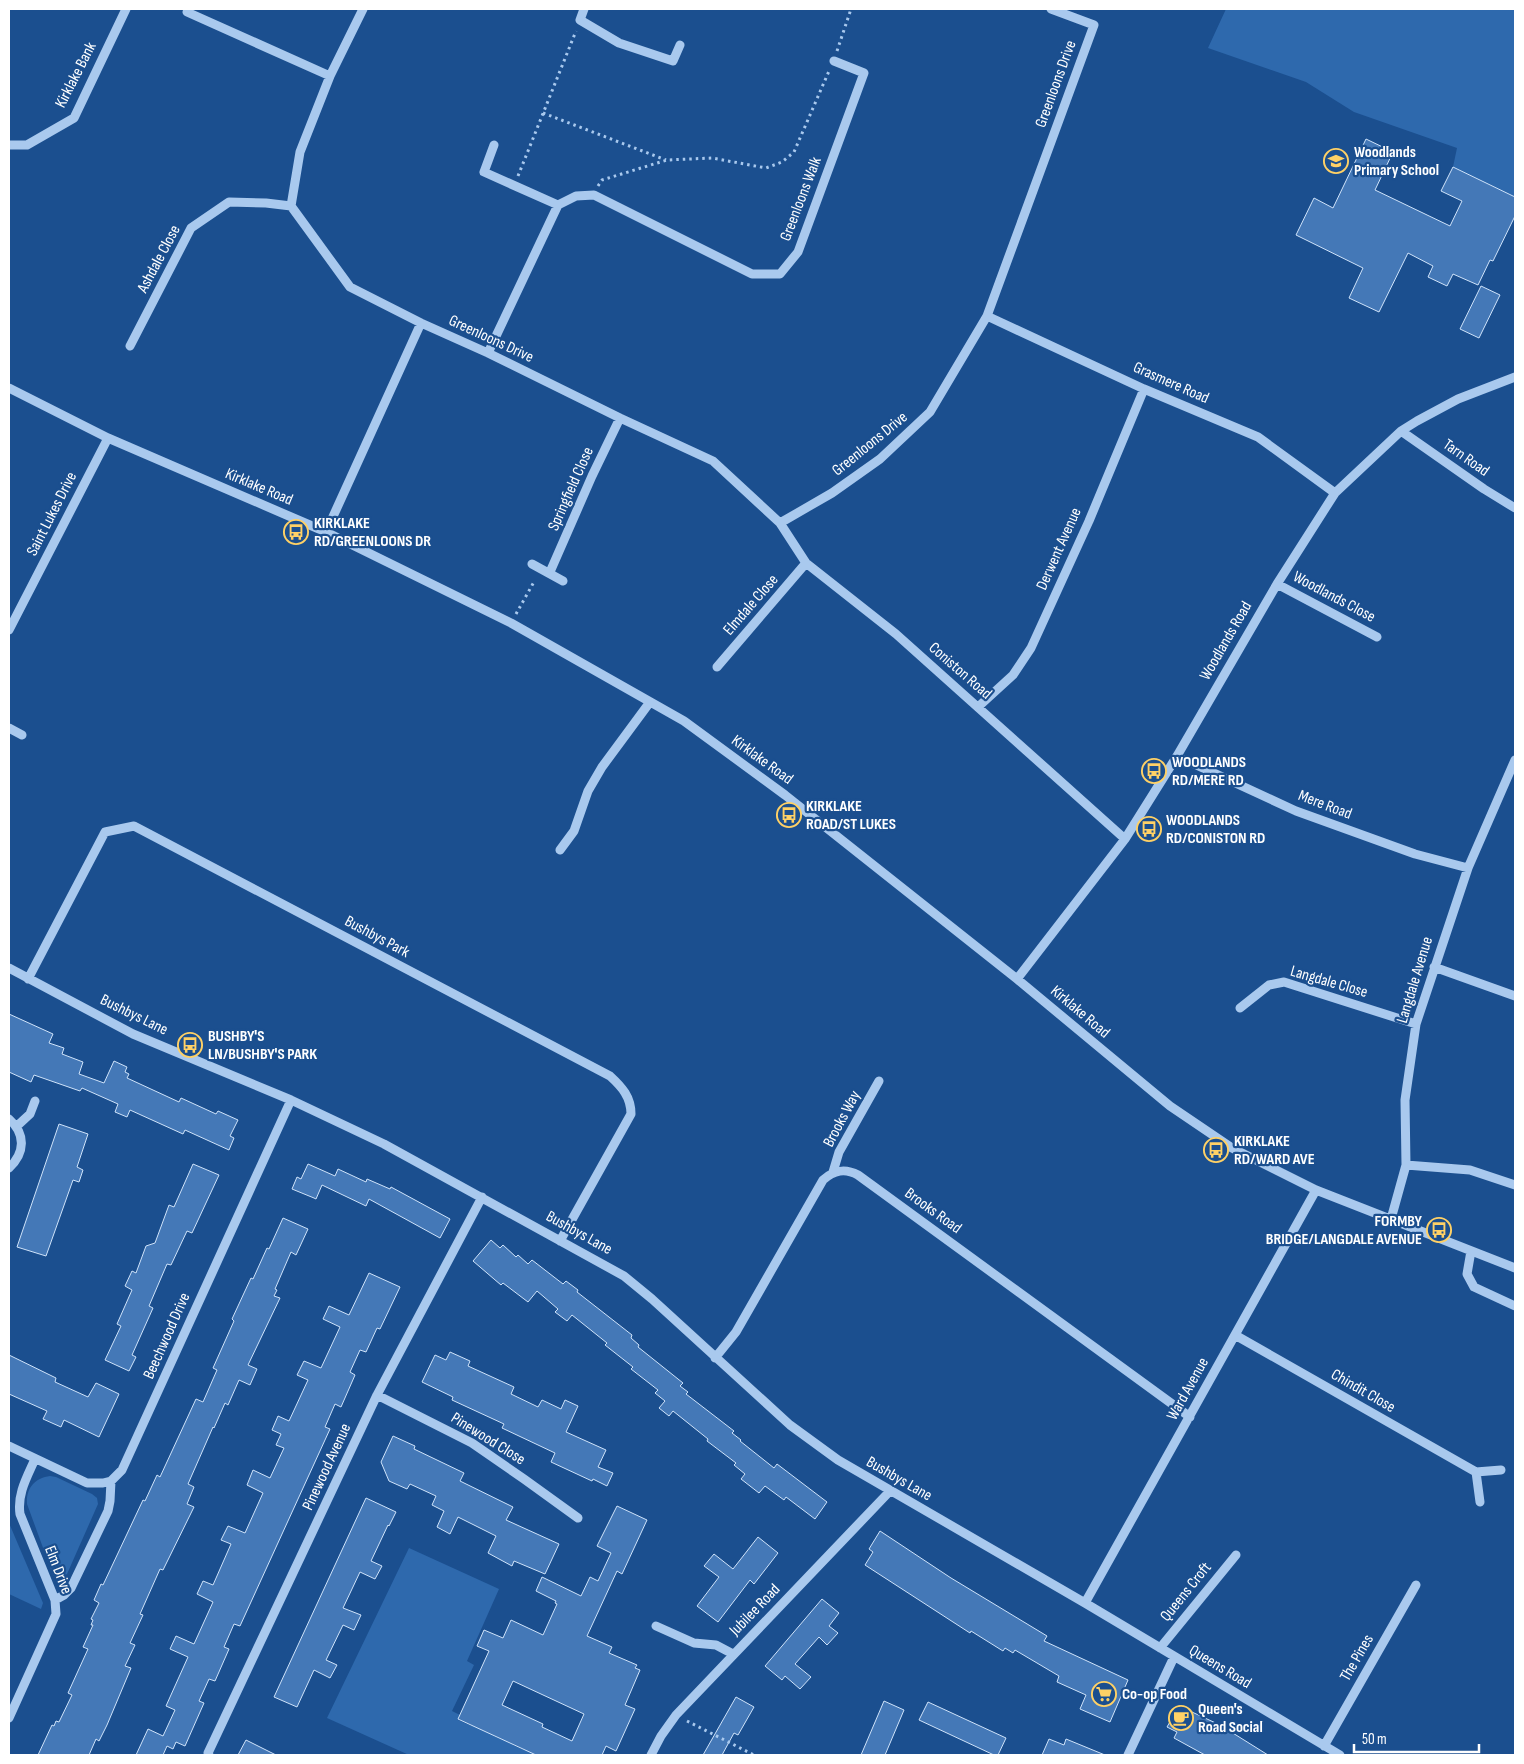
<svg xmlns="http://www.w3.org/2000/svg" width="1524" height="1764" viewBox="0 0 1524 1764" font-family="'Sofia Sans Condensed',sans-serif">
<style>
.green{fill:#2e69ad}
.building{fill:#4478b7;stroke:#cfe3fa;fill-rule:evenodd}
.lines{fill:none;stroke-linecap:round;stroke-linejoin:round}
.path{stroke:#a9c9ee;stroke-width:3;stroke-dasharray:2.5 4;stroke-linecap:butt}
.minor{stroke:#a9c9ee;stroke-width:9}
.labels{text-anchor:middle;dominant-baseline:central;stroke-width:4.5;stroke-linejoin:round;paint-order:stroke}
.street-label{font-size:16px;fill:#fff;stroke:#1b4f8f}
.poi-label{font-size:16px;font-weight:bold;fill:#fff;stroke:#1b4f8f;text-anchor:start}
</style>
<rect width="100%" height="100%" fill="#1b4f8f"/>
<path class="green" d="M1226,9H1515V197L1453,167L1457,148L1354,112L1306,82L1208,48Z
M50,1476L56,1477L92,1494L97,1498L98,1504L67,1574L59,1578L53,1575L27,1504C26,1488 35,1478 50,1476Z
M9,1523L43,1603L41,1609L9,1594Z
M409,1548L499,1589L467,1661L474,1665L452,1711L460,1715L458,1720L472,1726L475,1721L496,1731L494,1736L503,1740L506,1736L515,1740L513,1745L522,1749L539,1751L536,1755H409L327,1718Z"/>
<path class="building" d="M1366,139L1393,152L1375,190L1450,226L1462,201L1441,191L1453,167L1515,197V216L1493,261L1490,260L1478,285L1453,274L1447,286L1428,277L1433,266L1408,253L1379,312L1349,298L1363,268L1296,235L1314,198L1333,208Z
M1481,286L1500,295L1479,338L1460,329Z
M9,1014L53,1034L49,1043L64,1048L62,1054L83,1062L79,1074L104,1083L114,1061L127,1067L125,1072L129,1074L127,1078L179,1102L181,1098L216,1114L218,1111L238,1120L230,1136L234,1138L229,1150L185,1130L183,1134L130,1110L127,1117L115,1112L118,1104L82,1088L80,1091L34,1075L31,1082L9,1072Z
M59,1124L88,1134L77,1167L83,1170L79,1182L73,1180L46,1256L17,1247Z
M193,1164L219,1175L192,1233L187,1231L171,1265L167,1264L149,1306L153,1308L132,1355L136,1357L129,1371L105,1360L121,1326L117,1324L132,1290L125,1286L132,1271L136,1273L146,1246L155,1243L169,1205L174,1207Z
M308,1164L335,1176L338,1169L366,1182L367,1179L390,1189L391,1187L450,1219L440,1238L369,1199L366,1206L322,1185L316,1199L314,1198L292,1189L297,1177L301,1179Z
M283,1218L308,1229L296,1255L291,1252L275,1289L277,1290L274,1296L280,1298L248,1365L257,1369L250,1385L239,1380L228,1405L225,1403L214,1428L213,1427L188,1484L194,1487L187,1504L194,1507L163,1570L160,1569L140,1614L143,1615L130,1643L135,1645L125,1666L131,1668L107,1725L99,1741L96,1739L89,1755H38L52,1725L54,1726L56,1721L59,1722L72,1695L68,1693L88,1649L83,1647L93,1625H91L93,1620L91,1619L99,1603L94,1600L101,1584L103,1585L143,1500L145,1501L157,1475L160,1477L196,1399L203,1402L217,1370L213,1368L234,1321L232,1319L251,1278L253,1279L267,1248L269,1249Z
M491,1240L500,1248L503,1245L516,1257L518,1255L528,1264L532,1260L563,1284L566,1281L578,1290L577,1292L632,1335L631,1338L639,1345L638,1347L683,1383L680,1386L688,1392L686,1394L734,1431L732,1433L741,1440L740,1441L774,1468L777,1464L827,1502L815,1519L786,1497L784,1500L765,1486L759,1493L741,1479L745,1474L734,1465L736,1463L707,1441L708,1439L673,1411L669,1416L659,1408L665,1401L655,1393L658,1390L631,1369L633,1367L605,1345L607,1343L572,1315L567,1321L555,1312L558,1309L537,1291L528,1302L503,1283L501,1285L473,1261Z
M369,1273L400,1287L380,1329L377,1328L366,1352L360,1350L350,1372L355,1375L341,1407L335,1404L325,1427L330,1429L240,1626L234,1624L224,1647L229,1649L215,1681L209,1679L199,1701L204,1703L185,1746L176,1742L173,1749L167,1746L163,1755H136L148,1729L163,1736L175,1710L166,1706L188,1657L170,1649L176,1636L194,1644L213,1602L197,1594L203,1581L213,1585L231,1544L221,1540L228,1526L245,1533L263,1493L247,1485L253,1470L270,1478L284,1448L276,1445L281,1434L272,1430L278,1416L289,1421L308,1380L297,1375L304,1361L321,1368L340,1327L323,1319L329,1306L349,1315Z
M450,1352L470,1361L468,1366L514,1387L511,1394L538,1407L542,1400L561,1409L565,1400L578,1406L566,1432L606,1450L598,1467L613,1473L607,1486L593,1479L592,1481L551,1462L555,1453L502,1428L504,1424L452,1400L453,1397L422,1382L435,1355L446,1360Z
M9,1355L56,1378L55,1382L88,1397L96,1383L119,1394L99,1437L64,1420L61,1427L43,1419L47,1411L9,1394Z
M393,1436L415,1446L414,1449L464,1473L460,1481L513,1507L506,1520L559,1544L545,1574L514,1561L512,1566L488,1553L496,1536L458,1517L450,1534L437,1527L444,1511L432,1505L436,1496L410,1484L407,1489L389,1481L381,1462Z
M366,1498L396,1512L389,1526L388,1525L371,1561L382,1566L375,1579L360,1572L343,1608L361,1615L354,1630L343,1625L326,1660L337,1665L330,1678L314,1670L297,1707L274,1697Z
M617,1506L647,1520L622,1574L617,1571L587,1636L612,1647L609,1653L637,1665L635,1668L640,1670L625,1705L635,1709L616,1751L606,1746L602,1755H536L458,1719L489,1651L477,1646L484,1630L503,1638L511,1620L543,1635L557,1604L555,1603L556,1601L536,1591L542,1577L581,1596L590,1577L598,1581L611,1553L597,1546ZM513,1681L584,1714L572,1741L542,1727L543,1724L502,1705Z
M880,1531L951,1578L1047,1636L1044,1641L1128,1680L1110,1722L1080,1709L1086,1695L1057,1682L1059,1676L1015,1650L1013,1653L1005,1648L1003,1651L971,1631L970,1633L865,1565L873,1552L869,1549Z
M758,1537L778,1553L754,1584L750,1580L718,1622L697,1606L719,1577L704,1566L714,1554L733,1569Z
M822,1599L839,1613L829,1626L838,1633L827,1645L819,1637L795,1664L811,1677L800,1689L785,1676L782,1680L765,1666Z
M736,1697L754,1707L738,1735L734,1733L722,1755H703Z
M884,1701L904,1710L885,1755H861Z
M928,1702L1006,1738L998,1755H994L919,1720Z
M1179,1706L1220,1725L1268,1755H1205L1174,1738L1177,1732L1167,1727Z
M1049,1739L1064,1745L1066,1739L1105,1755H1042Z
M246,1740L276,1755H238Z"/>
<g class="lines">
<path class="path" d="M837,51L851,9
M543,113L666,160
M518,176L576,31
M598,186L602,180L667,160L712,158L766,168L782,162L794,152L829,71
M516,614L535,580
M687,1721L754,1755"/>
<path class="minor" d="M363,9L330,76L300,152L291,206L350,287L421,323L488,353L620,418L713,461L780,523L832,493L880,459L930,412L987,316L1094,25L1051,9
M584,9L580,20L619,43L673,61L680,45
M187,12L330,76
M9,145H27L74,118L126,9
M494,145L484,172L558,205
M987,316L1144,389L1258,437L1335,493
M130,346L191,228L229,202L266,203L291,206
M488,353L558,205L576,196L594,195L752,274H780L798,252L864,73L834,61
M9,388L108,438L326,532L511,623L684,721L785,795L1017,979L1170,1106L1232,1148L1316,1190L1515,1268
M1401,431L1484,489L1515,508
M780,523L806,563L896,634L1125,839
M326,532L421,323
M532,564L563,581
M550,572L592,476L620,418
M1277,584L1377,637
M9,630L108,438
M717,667L806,563
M978,707L1013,675L1031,648L1089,521L1144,389
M9,728L22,735
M1177,756L1296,811L1415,854L1468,868
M560,850L574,831L588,791L602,767L650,702
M1434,967L1515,996
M9,968L133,1034L291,1100L384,1144L624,1276L652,1299L790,1425L838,1460L1085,1603L1340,1755
M28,979L105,832L134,826L610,1076C622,1087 631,1097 631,1114L560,1241
M1017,979L1125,839L1177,756L1277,584L1335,493L1401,431L1417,421L1458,399L1515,377
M1240,1008L1269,985L1284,982L1416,1024
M9,1119C26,1134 25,1153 9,1168
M17,1126L30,1114L35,1101
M1406,1165L1470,1170L1515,1185
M833,1172L839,1152L879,1081
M1391,1219L1406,1165L1405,1100L1416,1024L1468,868L1515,760
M1471,1251L1467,1274L1474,1287L1515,1306
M1235,1335L1476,1472
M715,1358L736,1332L823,1180C834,1170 845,1168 858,1175L1190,1417
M377,1395L472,1443L524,1479L578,1518
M9,1446L87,1483H103L111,1481L122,1470L291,1100
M1480,1502L1476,1472L1501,1470
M55,1600L64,1595L71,1588L108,1511L110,1501L111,1481
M1085,1603L1316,1190
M656,1626L694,1643L716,1645L733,1654
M1160,1648L1236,1555
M9,1718L56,1614L55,1600L20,1514C17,1494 27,1477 35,1459
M1324,1746L1416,1585
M209,1755L208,1753L377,1395L482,1197
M651,1755L661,1736L676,1715L890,1491
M1128,1755L1174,1657"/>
</g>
<defs>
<symbol id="school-ring" viewBox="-11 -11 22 22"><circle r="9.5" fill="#1b4f8f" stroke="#ffd166" stroke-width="1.5"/><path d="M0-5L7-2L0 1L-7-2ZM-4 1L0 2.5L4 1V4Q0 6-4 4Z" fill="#ffd166"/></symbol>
<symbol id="bus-ring" viewBox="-11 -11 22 22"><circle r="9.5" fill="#1b4f8f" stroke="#ffd166" stroke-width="1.5"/><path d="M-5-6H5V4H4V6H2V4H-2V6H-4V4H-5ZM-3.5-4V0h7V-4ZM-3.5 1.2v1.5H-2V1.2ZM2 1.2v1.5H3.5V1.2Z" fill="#ffd166"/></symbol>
<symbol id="supermarket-ring" viewBox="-11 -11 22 22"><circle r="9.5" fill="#1b4f8f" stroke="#ffd166" stroke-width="1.5"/><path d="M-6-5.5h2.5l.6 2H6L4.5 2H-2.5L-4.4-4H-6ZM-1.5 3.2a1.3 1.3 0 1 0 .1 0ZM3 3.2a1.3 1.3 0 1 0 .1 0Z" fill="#ffd166"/></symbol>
<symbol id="cafe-ring" viewBox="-11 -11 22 22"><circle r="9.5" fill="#1b4f8f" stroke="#ffd166" stroke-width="1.5"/><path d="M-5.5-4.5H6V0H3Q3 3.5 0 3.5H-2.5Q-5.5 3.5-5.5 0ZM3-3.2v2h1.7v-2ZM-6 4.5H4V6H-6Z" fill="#ffd166"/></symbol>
</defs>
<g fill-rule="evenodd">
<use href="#school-ring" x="1322" y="147" width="28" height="28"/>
<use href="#bus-ring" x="282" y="518" width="28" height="28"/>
<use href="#bus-ring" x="1140" y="757" width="28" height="28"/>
<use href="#bus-ring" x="775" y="801" width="28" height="28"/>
<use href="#bus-ring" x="1135" y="815" width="28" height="28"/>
<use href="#bus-ring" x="176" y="1031" width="28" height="28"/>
<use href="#bus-ring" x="1202" y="1136" width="28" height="28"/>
<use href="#bus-ring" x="1425" y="1216" width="28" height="28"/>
<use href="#supermarket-ring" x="1090" y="1680" width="28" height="28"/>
<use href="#cafe-ring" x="1167" y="1704" width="28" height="28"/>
</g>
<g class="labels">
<g class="street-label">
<text transform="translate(76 75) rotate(-63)">Kirklake Bank</text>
<text transform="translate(1056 84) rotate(-70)">Greenloons Drive</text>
<text transform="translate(801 199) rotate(-69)">Greenloons Walk</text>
<text transform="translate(159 259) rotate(-62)">Ashdale Close</text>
<text transform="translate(491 339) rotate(25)">Greenloons Drive</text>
<text transform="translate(1171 383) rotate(24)">Grasmere Road</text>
<text transform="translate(870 444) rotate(-39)">Greenloons Drive</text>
<text transform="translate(1466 458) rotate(35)">Tarn Road</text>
<text transform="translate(259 487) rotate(23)">Kirklake Road</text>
<text transform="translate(571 489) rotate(-66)">Springfield Close</text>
<text transform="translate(52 514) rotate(-63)">Saint Lukes Drive</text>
<text transform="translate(1059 549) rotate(-66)">Derwent Avenue</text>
<text transform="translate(1334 597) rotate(28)">Woodlands Close</text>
<text transform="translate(751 605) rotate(-49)">Elmdale Close</text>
<text transform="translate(1226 641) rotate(-60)">Woodlands Road</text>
<text transform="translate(960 671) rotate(41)">Coniston Road</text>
<text transform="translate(762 760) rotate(36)">Kirklake Road</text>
<text transform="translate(1325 805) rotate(21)">Mere Road</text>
<text transform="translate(377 937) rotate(28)">Bushbys Park</text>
<text transform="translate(1415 980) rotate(-73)">Langdale Avenue</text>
<text transform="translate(1329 982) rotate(16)">Langdale Close</text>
<text transform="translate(1080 1012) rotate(40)">Kirklake Road</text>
<text transform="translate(134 1015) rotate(26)">Bushbys Lane</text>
<text transform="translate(842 1119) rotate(-62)">Brooks Way</text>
<text transform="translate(933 1211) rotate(36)">Brooks Road</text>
<text transform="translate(579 1233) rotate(29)">Bushbys Lane</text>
<text transform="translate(167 1336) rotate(-66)">Beechwood Drive</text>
<text transform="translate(1188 1389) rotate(-61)">Ward Avenue</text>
<text transform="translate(1363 1391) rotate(30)">Chindit Close</text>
<text transform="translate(488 1439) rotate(32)">Pinewood Close</text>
<text transform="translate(327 1467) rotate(-65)">Pinewood Avenue</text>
<text transform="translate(899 1479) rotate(30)">Bushbys Lane</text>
<text transform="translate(58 1570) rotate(69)">Elm Drive</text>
<text transform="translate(1186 1592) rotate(-51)">Queens Croft</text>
<text transform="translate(755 1610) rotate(-46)">Jubilee Road</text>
<text transform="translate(1357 1658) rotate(-60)">The Pines</text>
<text transform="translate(1220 1667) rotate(31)">Queens Road</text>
</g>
<g class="poi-label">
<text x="1354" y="152">Woodlands<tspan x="1354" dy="18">Primary School</tspan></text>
<text x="314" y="523">KIRKLAKE<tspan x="314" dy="18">RD/GREENLOONS DR</tspan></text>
<text x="1172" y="762">WOODLANDS<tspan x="1172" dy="18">RD/MERE RD</tspan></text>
<text x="806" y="806">KIRKLAKE<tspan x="806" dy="18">ROAD/ST LUKES</tspan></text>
<text x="1166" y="820">WOODLANDS<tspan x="1166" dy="18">RD/CONISTON RD</tspan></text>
<text x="208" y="1036">BUSHBY'S<tspan x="208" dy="18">LN/BUSHBY'S PARK</tspan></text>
<text x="1234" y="1141">KIRKLAKE<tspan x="1234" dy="18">RD/WARD AVE</tspan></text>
<text x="1422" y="1221" text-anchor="end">FORMBY<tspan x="1422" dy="18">BRIDGE/LANGDALE AVENUE</tspan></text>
<text x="1122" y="1694">Co-op Food</text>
<text x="1198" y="1709">Queen's<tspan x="1198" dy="18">Road Social</tspan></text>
</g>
</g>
<rect width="1524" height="1764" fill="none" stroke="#ffffff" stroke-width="20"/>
<path d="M1354 1744v8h125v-8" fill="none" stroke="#ffffff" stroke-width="2.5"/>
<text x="1362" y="1744" font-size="15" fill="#ffffff" stroke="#1b4f8f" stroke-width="4" paint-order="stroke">50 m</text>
</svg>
